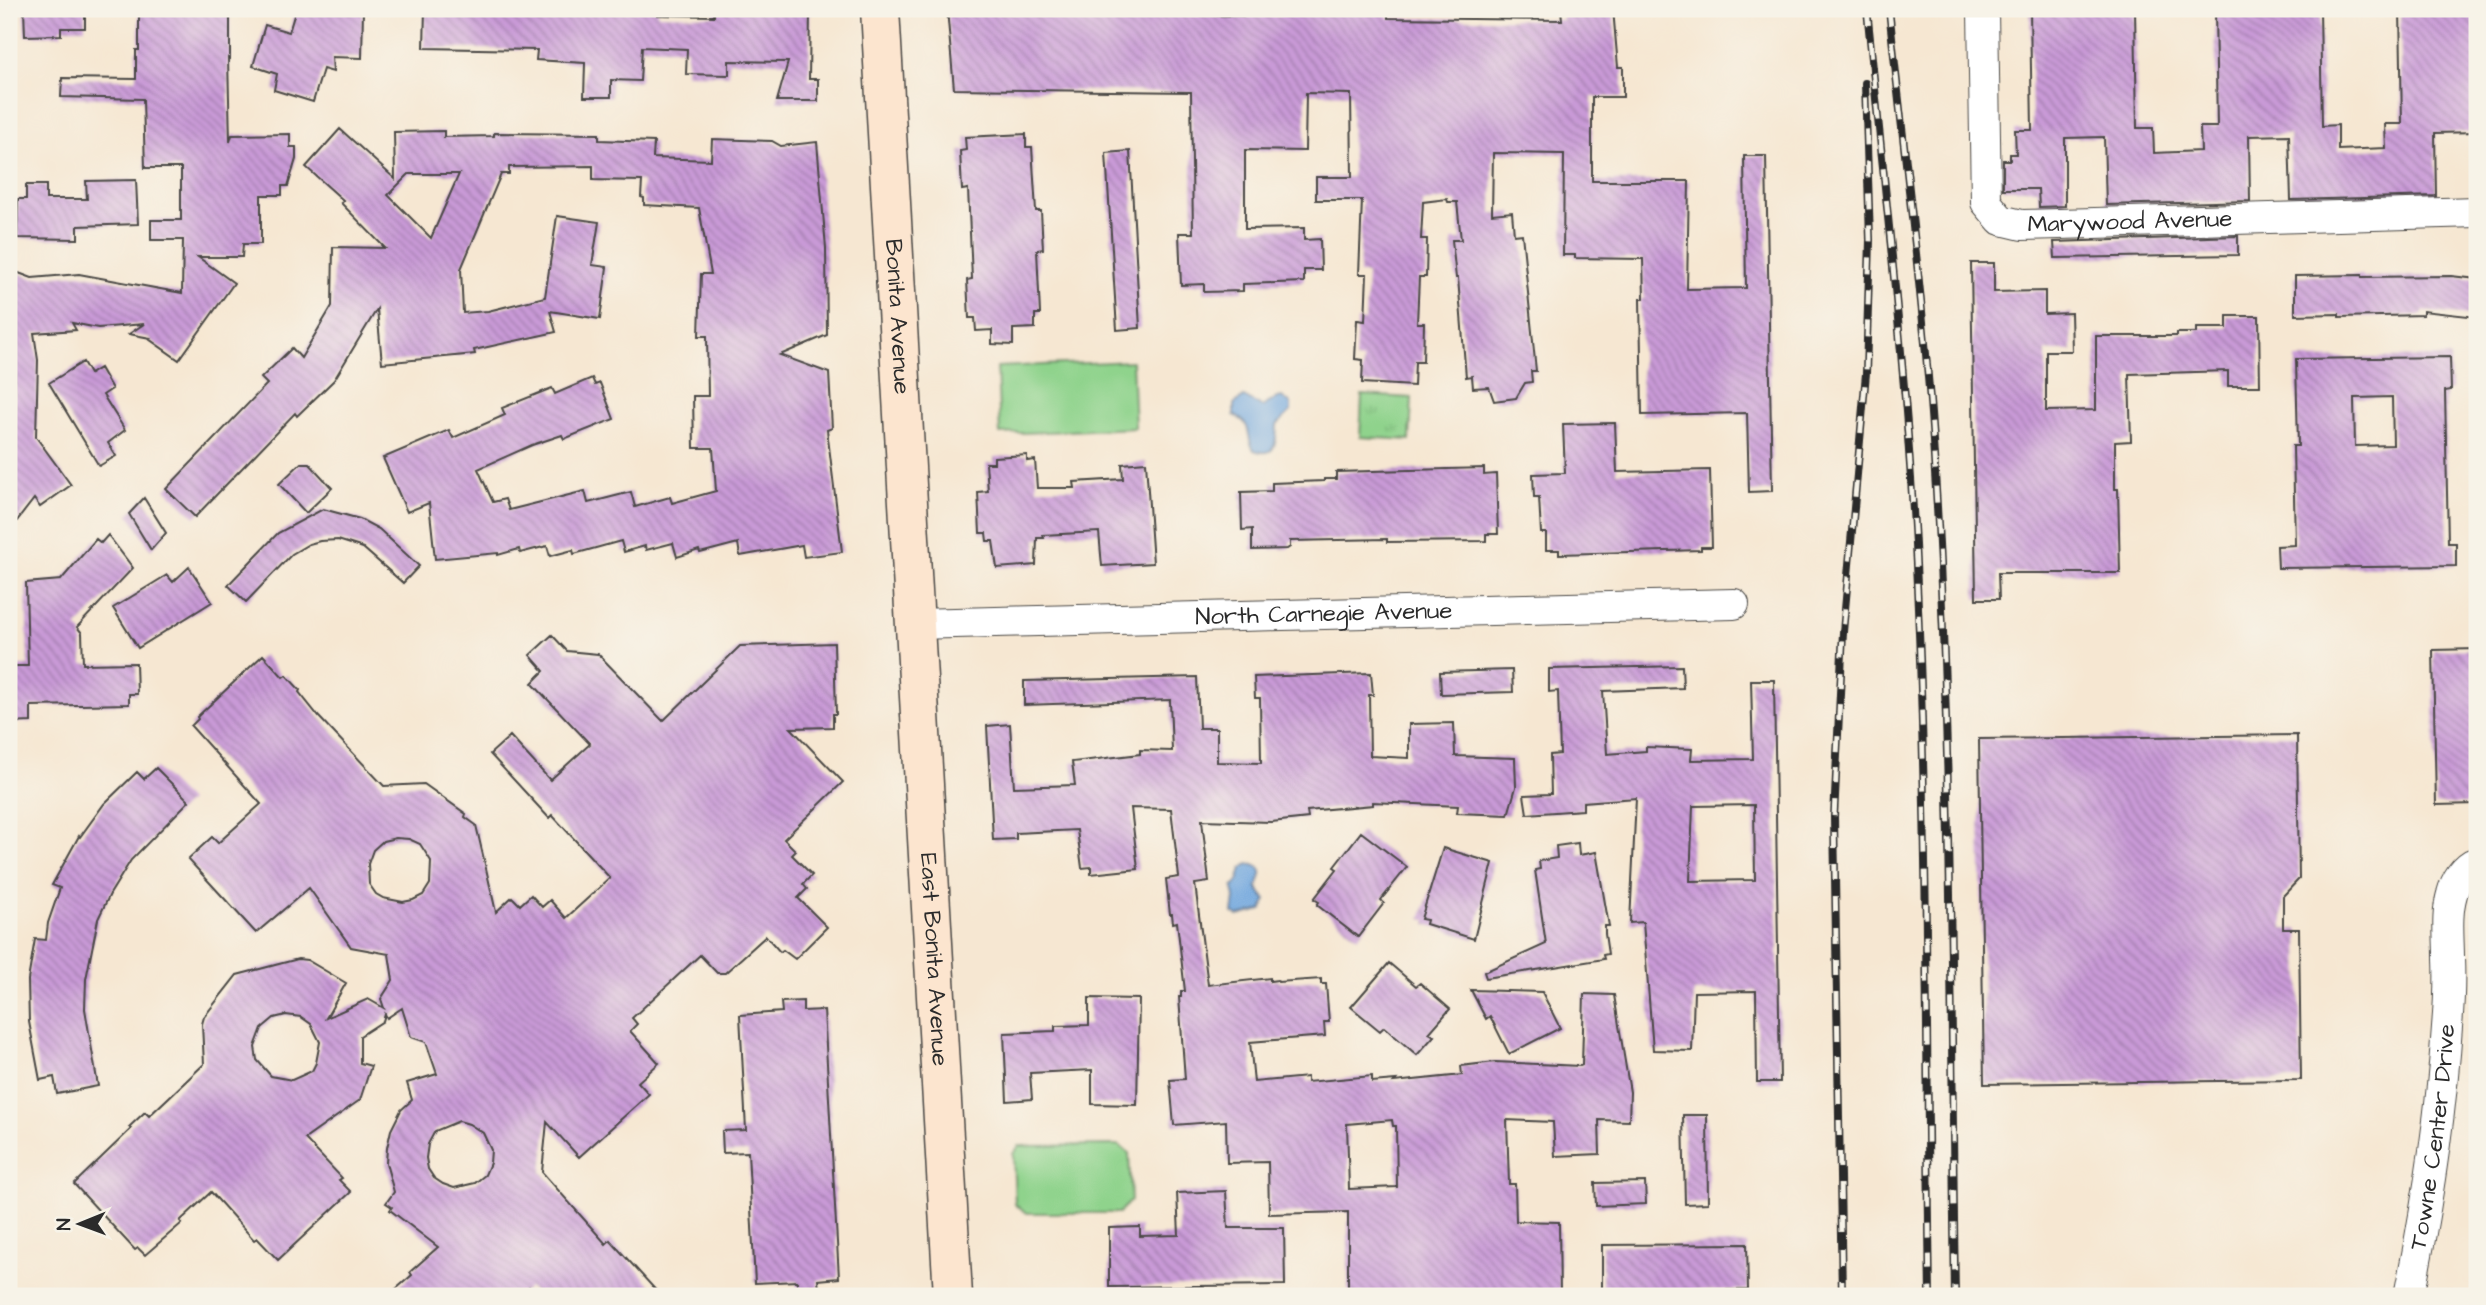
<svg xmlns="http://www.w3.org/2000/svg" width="2486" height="1305" viewBox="0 0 2486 1305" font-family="'Architects Daughter',sans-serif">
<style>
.grass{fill:#8fd38c;stroke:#5d7f5c;stroke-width:2}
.park{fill:url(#park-tufts);stroke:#5d7f5c;stroke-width:2}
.water{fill:#6fa6de;stroke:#4d6884;stroke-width:2}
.building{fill:url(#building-back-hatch);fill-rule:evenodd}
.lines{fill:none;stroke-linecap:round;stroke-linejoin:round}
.street-casing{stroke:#494744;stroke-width:32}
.secondary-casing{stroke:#494744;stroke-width:41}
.street{stroke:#fff;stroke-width:30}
.secondary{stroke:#fce5cf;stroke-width:38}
.rail-casing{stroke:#2b2b2b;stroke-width:8}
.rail{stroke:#f7f3e8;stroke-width:5;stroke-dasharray:16;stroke-linecap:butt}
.labels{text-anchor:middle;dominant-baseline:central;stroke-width:5;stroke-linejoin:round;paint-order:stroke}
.street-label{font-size:24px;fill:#2b2b2b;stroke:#f7f3e8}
</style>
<defs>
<pattern id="park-tufts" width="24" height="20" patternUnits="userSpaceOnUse" patternTransform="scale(1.75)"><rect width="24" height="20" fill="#8fd38c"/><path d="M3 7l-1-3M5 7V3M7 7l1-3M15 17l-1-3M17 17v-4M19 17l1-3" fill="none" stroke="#7cb579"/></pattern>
<pattern id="building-back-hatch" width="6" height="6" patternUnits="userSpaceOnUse" patternTransform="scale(1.75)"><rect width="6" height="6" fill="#c99ad7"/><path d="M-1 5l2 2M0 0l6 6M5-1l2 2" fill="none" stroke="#a37eaf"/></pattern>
</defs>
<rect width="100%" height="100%" fill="#f7f3e8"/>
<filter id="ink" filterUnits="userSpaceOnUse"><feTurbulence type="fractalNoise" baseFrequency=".0143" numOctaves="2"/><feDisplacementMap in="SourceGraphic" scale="14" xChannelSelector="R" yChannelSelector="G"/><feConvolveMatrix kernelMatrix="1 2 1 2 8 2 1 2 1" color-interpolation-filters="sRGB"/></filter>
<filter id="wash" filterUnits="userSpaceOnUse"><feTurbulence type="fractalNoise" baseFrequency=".00686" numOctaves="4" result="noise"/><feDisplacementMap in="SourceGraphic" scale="28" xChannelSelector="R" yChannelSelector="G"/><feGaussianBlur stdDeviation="1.57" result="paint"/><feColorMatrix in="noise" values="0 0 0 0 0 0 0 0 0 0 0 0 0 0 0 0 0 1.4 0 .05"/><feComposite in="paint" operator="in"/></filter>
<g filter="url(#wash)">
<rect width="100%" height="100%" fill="#f6e7d2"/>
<path class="grass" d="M1132,361L1135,428L1000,434L997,367Z
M1118,1145L1129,1153L1131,1200L1119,1213H1025L1015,1204L1013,1154L1019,1146Z"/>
<path class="park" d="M1362,395L1412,398L1410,440L1360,437Z"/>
<path class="water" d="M1244,397L1262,407L1277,398L1282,397L1291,404V411L1277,425C1276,441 1277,459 1254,450C1247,441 1251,428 1244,422C1241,419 1237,417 1234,415V404Z
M1248,864C1266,865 1262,876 1257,888L1266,900L1262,910L1238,916L1233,913L1235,898L1233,888L1239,879L1242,868Z"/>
<g id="blocks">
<path class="building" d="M24,9H85V28H61V35L25,36Z
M139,9H230V59L228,58L230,142L232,135L290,134V147H296V159L288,186H282V195H261V244H243L242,257H198L234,283L179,360L149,339L150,338L129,334L144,324L98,328L72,323L76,330L34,333L38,360L36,437L71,485L40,507L34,499L9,531V458L13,455L16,272L32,278L79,274L182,293L183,240H151V220H181V168H145L143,99L61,97L62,78L136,79V50H139Z
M296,9H363L362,58L332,57L333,72L323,69L313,102L274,90L277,74L253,66L265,25L289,32Z
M425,9H540L601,12V9H658V15L714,16V9H810L809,79H818V101H777L788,62L729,61V75L686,74L687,49L642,47L640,81L611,80V97H584L585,63L536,60L537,50L424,48Z
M947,9H992L993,13L1280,16V9H1388V18L1562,20L1561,9H1613L1618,67H1623V97H1592V181H1689L1687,289L1746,288L1744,156H1766L1772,491L1749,492L1747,413L1642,415L1640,299H1644L1643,259L1575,258V255H1563L1564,154L1493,153L1492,214L1512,212L1514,235L1522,234L1536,371H1531L1532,382L1525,383L1516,398L1494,401L1489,387L1473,388L1472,376L1466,377L1458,278H1456L1452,240H1461L1457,202H1448L1447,199L1423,202L1421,239H1427L1426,277H1419L1417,323H1424L1423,362H1415L1414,386L1362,383L1363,360L1355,359L1357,320L1365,321L1367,274H1359L1362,200H1316V177H1352L1351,94L1306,93L1305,151L1245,150V229L1304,228V240L1320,239L1321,270H1304V282L1243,284V291L1204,292V284L1181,285L1179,233H1193L1191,92L954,89Z
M2030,9H2135L2137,128H2153L2154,153L2201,151L2200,127H2217L2215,9H2320L2322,126L2338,125V150L2386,148L2385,124H2402L2400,9H2477V132L2435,133L2436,196L2291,200L2289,135L2249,136L2250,201L2106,205L2104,137L2065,138V206L2039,207L2038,189H2003V160H2010V154H2016L2015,130H2032Z
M340,129L395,179L394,132L444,131V137L494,136V133L599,134V140L654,142L653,158L711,160L712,139L772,141L781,146L817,142L826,248L827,335L780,355L829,373L832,428L827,430L842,552L804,557L802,545L740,556L738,543L700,553L699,550L677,557L673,543L646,550L645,546L624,552L621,541L574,554L573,550L550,556L547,546L520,553L519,549L498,555V553L435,559L429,503L407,512L383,458L449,430L453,438L505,415L502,408L552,388L555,394L592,378L595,385L600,383L614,419L564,439L562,435L532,445L478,469L493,502L505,499L509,510L585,491L588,503L631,492L635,507L670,497L672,503L716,491L713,448H694L693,396H708L707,336H699L701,274H711L699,208L644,205V198L641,197L642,181L593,180V166L509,167V174H501L461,269L463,313L488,311L545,297L557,216L599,222L592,265L607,267L600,319L550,311L556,332L474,350L475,354L382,363L377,309L334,380L297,416L295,413L195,517L166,489L267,384L261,378L292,348L301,358L332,306L333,247L385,248L341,203L344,201L306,167ZM409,174H459L431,238L388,195Z
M1026,134V147H1032L1036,211H1041L1043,249L1037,250L1040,314H1035V328L1013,329V345L992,344V330L976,331L975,318H969L967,280L972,279L971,255L968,189L962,190L960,151L966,150L965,137Z
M1130,151L1140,328L1117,330L1106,153Z
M136,180L138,224L78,226V239L17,238L18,199H26V185H46V199H87L86,181Z
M2238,236V255L2055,258L2054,242Z
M1971,263H1994V292L2045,291V314L2071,313L2072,351H2046V411L2096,410V336H2177V333H2196V328H2227V316H2259L2260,386H2228V371L2129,374L2131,441L2115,442V489H2118L2120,573H1998L1999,599H1976Z
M2362,275V277L2451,276L2477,279V317L2423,311V315L2339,317V314L2295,315V276Z
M2450,357L2451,390L2445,391L2448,543H2456V566L2278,568L2277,546L2295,545L2293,446H2298L2296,359ZM2392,397L2393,445L2355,446L2354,398Z
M83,362L90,374L100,368L112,389L103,395L125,430L108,443L116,456L99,466L49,383Z
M1615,423L1617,472L1710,470L1712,547H1701V550L1559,554V550H1546V533H1541L1539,497H1534L1533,474L1565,473L1563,424Z
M1027,455V461L1035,460L1037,488H1075L1074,482L1123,479L1122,464L1146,462L1153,563L1102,566L1099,532L1043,535L1044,538H1037L1036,565L997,568L993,541H987L986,533H980L978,492L988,491L986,463H994V457Z
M301,463H309L332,488L306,513L279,484Z
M1484,468V475L1496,474L1498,534H1486V541L1387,542V539L1290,541V547L1287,549L1252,550V529L1242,530L1241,492L1272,491V483L1324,481V479H1336V472Z
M144,498L166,533L151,550L129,514Z
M323,509L360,519L379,529L419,566L403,583L363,548L338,540L320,541L309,544L292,554L246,602L228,585L278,533Z
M108,535L133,568L77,627L82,633L83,664L136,663L137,694H129V704L31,706V722L9,723V666H28L26,583L61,580L96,539L101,543Z
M189,567L212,602L138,648L113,608L167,575L173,582Z
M552,635L567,651L598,654L663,721L740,646L834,643L836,714H833V727L791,728L843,782L784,839L796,851L792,855L812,875L803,884L807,889L798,898L827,927L795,959L783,950L780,952L766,936L725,973H717L700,955L632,1018L637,1024L630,1031L659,1063L638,1082L649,1094L579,1157L547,1122L542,1172L606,1244L610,1240L661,1296H538L529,1287L520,1296H388L412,1275L410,1272L438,1247L390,1210L392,1207L386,1203L394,1192L386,1163L387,1148L391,1130L401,1110L412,1100L407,1083L437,1074L426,1042L411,1037L402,1008L387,1018L385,1014L383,1021L360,1036V1063L371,1066L360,1100L305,1139L342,1178L339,1180L351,1192L278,1260L257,1238L254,1240L211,1192L180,1221L182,1223L145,1255L138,1248L135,1250L74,1184L131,1129L129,1127L145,1112L149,1116L204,1064L202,1024L204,1017L237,975L298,959L307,960L346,983L326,1018L368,999L384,1008L381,999L393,980L389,954L351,947L309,888L256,933L188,859L212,837L218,843L261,804L191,726L198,719L197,717L263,655L283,677L286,675L300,690L299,692L319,717L384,786L424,784L466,814L465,817L476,825L496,912L512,897L520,905L531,895L542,907L550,900L566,918L610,878L552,815L549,818L490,754L510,736L550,780L590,744L532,683L544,671L530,655ZM396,838L409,839L420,844L431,861L430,884L423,895L413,900L403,902L383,898L376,894L369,884L368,864L373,850L383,841ZM286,1015L301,1017L311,1024L320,1042L316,1063L312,1071L292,1080L271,1076L257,1060L255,1047L262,1028L274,1018ZM459,1121L469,1124L483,1133L491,1150L490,1163L485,1175L475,1183L454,1188L443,1184L434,1178L428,1169L426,1158L428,1144L435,1131Z
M2477,649V804L2436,805L2433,650Z
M1682,666L1683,688L1603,691L1607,754L1646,751V747L1692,749L1691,760L1753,759L1751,680H1774L1780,1082H1757L1756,991L1694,992L1692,1051L1653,1050L1643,922L1630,923L1636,798L1583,802V810L1527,814L1524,795L1551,794L1550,755L1560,754L1558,691L1549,692V669ZM1754,805L1755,880L1690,881L1693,806Z
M1512,670L1513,692L1441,694L1440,672Z
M1371,673L1373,695H1369L1370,756L1409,758V724L1454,723L1455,756L1515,758L1516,787L1508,815L1457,813L1458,806L1373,802V805L1307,811L1308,818L1271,822L1202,820L1209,882L1195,884L1208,985L1270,978V981L1277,980L1278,982L1321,979V984H1326L1329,1022H1324L1325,1036L1250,1042L1254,1082L1307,1077V1082L1372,1076V1082L1396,1080L1394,1082L1462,1075L1461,1066L1495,1062L1580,1066L1582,1065L1584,994L1614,995L1630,1092L1629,1121L1599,1120L1600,1154L1555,1156L1553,1122L1507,1120L1509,1184H1515L1516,1221L1559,1222L1560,1296H1348V1212L1269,1214L1268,1162L1227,1163L1226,1121L1174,1125L1170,1080L1185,1079L1179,997H1181V991H1185L1177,922L1173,923L1172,914H1170L1166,879L1179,877L1171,809L1131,808L1138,869L1091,874V867L1082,868L1077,830L1016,833V839L993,840L987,726L1010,724L1014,787L1075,785L1072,762L1140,754V750L1172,751L1170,700L1024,705V681L1197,677L1199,728H1217V762L1261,763L1260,698H1255L1254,677ZM1392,1120L1393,1126H1396L1397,1187L1349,1189L1347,1124Z
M2297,735L2299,879L2283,896V929H2299L2301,1080L1984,1084L1979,739Z
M156,768L189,801L131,860L110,894L98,919L86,979L85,1009L98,1086L57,1094L54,1077L40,1080L29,1022L28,980L35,939L46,940L48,923L60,888L52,885L79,836L80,837L104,804L137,772L144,779Z
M1361,832L1407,867L1381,900L1384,903L1358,937L1317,905L1319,902L1314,899L1337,869L1334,867Z
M1578,843L1579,855L1596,852L1609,926H1605V934L1608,954L1603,955L1604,959L1486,978L1484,972L1546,944L1535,870L1540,869L1539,861L1557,858L1556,846Z
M1443,848L1493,863L1474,939L1426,924L1427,920L1421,919Z
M1389,963L1416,986L1420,983L1450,1009L1429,1033L1434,1036L1417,1055L1384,1027L1380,1031L1351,1007Z
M1471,990L1542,992L1560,1028L1509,1054L1490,1016L1486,1019Z
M1089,998L1139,999L1137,1105L1092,1104V1070L1030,1073L1032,1099L1007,1101L1004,1033L1055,1031V1026L1089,1025Z
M803,1001V1011L824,1010L839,1278L818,1280L819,1289L797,1290V1281L755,1283L748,1152L723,1153L722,1131L746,1130L740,1015L782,1012L781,1002Z
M1683,1115H1707L1708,1203L1685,1204Z
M1645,1182L1646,1204L1596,1206L1595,1183Z
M1226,1191L1228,1228H1284L1285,1285L1109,1287V1228L1140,1227V1236L1179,1235L1177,1193Z
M1747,1244L1748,1290L1602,1292V1245Z"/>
</g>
</g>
<g filter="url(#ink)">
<use href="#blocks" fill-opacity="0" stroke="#494744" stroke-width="2"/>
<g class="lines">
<defs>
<g id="street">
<path id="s1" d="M1983,9L1986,202L2001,220L2022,225L2477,212"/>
<path id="s2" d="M914,624L1734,604"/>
<path id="s3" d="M2409,1296C2427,1207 2441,1118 2447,1027C2449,1004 2450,981 2449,958C2449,937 2446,915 2452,894C2455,882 2464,866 2477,862"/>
</g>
<g id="secondary">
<path id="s4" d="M880,9L953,1296"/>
</g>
</defs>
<use href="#street" class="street-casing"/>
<use href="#secondary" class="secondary-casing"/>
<use href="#street" class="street"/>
<use href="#secondary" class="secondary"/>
<defs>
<path id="rail" d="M1867,9C1885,194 1907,378 1916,564C1928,808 1926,1052 1930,1296
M1889,9C1905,163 1926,318 1935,473C1952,747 1951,1022 1955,1296
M1842,1296L1834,817L1843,632L1866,373L1870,240L1865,83"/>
</defs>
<use href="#rail" class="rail-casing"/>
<use href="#rail" class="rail"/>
</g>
</g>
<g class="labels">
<g class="street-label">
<text stroke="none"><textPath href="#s1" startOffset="346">Marywood Avenue</textPath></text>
<text stroke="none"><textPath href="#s4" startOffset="308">Bonita Avenue</textPath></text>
<text stroke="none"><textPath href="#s2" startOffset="410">North Carnegie Avenue</textPath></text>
<text stroke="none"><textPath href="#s4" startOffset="952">East Bonita Avenue</textPath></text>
<text stroke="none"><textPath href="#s3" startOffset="161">Towne Center Drive</textPath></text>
</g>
</g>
<rect width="2486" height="1305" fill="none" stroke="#f7f3e8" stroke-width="35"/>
<g transform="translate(80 1224) rotate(269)" stroke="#f7f3e8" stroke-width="5" paint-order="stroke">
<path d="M0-5L12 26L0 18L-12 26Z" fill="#2b2b2b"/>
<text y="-10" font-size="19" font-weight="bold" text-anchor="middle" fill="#2b2b2b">N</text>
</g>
</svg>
